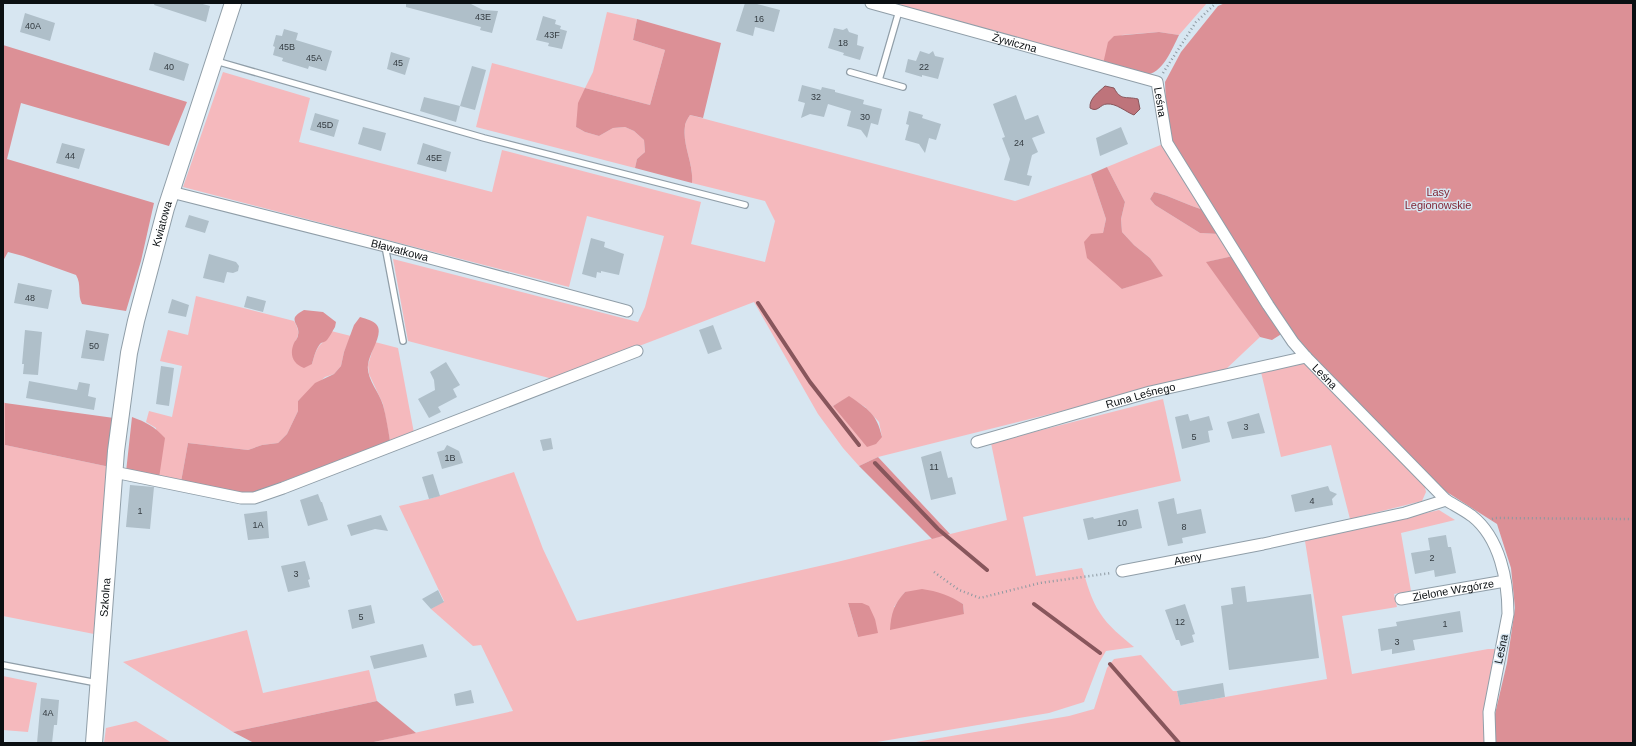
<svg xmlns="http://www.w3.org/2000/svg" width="1636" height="746" viewBox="0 0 1636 746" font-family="Helvetica,sans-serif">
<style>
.green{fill:#f5b9bd;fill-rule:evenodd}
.forest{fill:#dc9096}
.water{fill:#be747b;stroke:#88565c}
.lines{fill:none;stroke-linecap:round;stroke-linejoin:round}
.stream{stroke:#88565c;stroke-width:4}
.building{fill:#afbfc9}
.lane-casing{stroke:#909ea8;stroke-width:8}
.street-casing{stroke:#909ea8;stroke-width:13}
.secondary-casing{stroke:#909ea8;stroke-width:18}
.path{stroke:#8d99a1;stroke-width:2.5;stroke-dasharray:1 3;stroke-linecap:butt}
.lane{stroke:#fff;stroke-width:5.5}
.street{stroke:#fff;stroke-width:11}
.secondary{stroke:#fff;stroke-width:16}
.labels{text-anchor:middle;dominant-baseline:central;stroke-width:3;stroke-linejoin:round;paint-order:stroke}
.number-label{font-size:9px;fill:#333b40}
.street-label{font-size:11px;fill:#0a0f12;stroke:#d7e6f1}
.park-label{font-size:11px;fill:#812736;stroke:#d7e6f1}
</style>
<rect width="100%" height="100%" fill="#d7e6f1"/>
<path class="green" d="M891,3H1207L1179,35L1159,32L1122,35L1103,64Z
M607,12L637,19L633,40L665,50L650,105L585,88L576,127L585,132L599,136L613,128L625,127L634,131L644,140L645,152L637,159L635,168L476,127L492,63L585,88L593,72Z
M223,72L310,98L299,142L492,192L502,150L701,202L691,244L765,262L775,221L765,201L692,183C694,164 682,145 685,126C685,123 688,118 690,115L1015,201L1091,174L1106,219L1103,233L1122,289L1162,275L1150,258L1134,245L1122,232L1121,219L1125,202L1107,167L1163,144L1204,210C1187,205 1171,196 1154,192L1150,199L1155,205L1200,233L1219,234L1233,256L1207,262L1260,337L1225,370L878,457L859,466L843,448L818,414L754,302L553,379L408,341L393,259L638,322L645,307L664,236L587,216L569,287L183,187ZM849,397L865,407L879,422L882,437L833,406Z
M196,296L294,321C299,330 300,334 294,344L312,364C314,357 316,348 322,343C327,339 329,337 331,331L351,336L344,352L341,366L334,374L325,377L298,401V411L287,434L278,443L262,445L248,450L188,443L181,482L159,478L156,428L146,422L149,411L172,417L182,366L160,361L168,330L188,335Z
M375,342L398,348L414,433L390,441L383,404L369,374L368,365Z
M1305,362L1424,483L1426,492L1422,501L1350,519L1331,445L1281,457L1261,372Z
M1163,399L1181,481L1023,517L1036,576L1082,568C1087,583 1091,600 1100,613C1108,626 1122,637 1134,647L1106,651L1099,663L1084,702L1049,713L871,743H369L513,711L481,645L473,646L431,609L444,601L399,506L429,499L514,472L543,549L577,621L837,562L1007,520L991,443ZM905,592L949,597L963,604L964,614L894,607ZM848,603L871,614L875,619L858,637Z
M3,402L5,403V445L110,467L94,634L3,616Z
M1439,510L1455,520L1401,533L1411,591L1394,594L1397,607L1342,616L1352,674L1488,649H1497L1483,713L1486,743H910L1069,716L1094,709L1107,668L1114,659L1141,655L1173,691H1177L1180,705L1327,679L1305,541Z
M247,630L263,693L369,670L377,701L233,732L123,662Z
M3,676L37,683L28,732L3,730Z
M136,721L172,743H104L106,728Z"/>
<path class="forest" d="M1225,3H1633V743H1495V714L1507,663L1515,608L1511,568L1497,524L1431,482L1301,348L1172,141L1166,107L1165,82L1181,52L1218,6Z
M637,19L721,43L703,118L690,115C688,118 685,123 685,126C682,145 694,164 692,183L635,168L637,159L645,152L644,140L634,131L625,127L613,128L599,136L585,132L576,127L578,103L585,88L650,105L665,50L633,40Z
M1159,32L1179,35C1172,49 1162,76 1143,75C1133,75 1113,67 1103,64L1108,42L1114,36Z
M3,45L187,102L169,146L21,103L7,159L154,203L141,261L126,311L82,304C77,294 82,285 76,275L23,256L8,252L3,261Z
M1107,167L1125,202L1121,219L1122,232L1134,245L1150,258L1163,276L1122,289L1087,258L1084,242L1091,234L1103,233L1106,219L1091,174Z
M1154,192C1171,196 1187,205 1204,210L1219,234L1200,233L1155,205L1150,199Z
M1233,256L1283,333L1272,340L1260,337L1206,262Z
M304,310L323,312L336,322L335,327C332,332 330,336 327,340C325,342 323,342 321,343C316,348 314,357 312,364L304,368C293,364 289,355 294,343C295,341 298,338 298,335C301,323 285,320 304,310Z
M360,317C366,319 376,321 378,327C382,337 369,353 368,365C366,378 379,392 383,405C386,416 388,429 390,441L250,494L181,482L188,443L248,450L262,445L278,443L287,434L298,411V401L315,383L334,374L341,366L344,352L354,325Z
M849,396C868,409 877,414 882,437L876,444L867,447L833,406Z
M5,403L114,418L110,467L5,445Z
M132,417C146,422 155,427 165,438L159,478L126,472Z
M878,457L950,534L932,539L859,466Z
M922,589C937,591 951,596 963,604L964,614L890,630C891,614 894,604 905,592Z
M848,603H862L869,606L875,619L878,633L858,637Z
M377,701L416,733L369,743H254L233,732Z"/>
<path class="water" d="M1105,86L1114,88C1121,101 1125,96 1138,99L1140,109L1134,115C1126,112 1116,103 1107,104C1100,104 1098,113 1090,108C1089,98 1099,92 1105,86Z"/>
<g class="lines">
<path class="stream" d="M758,303L810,382L859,445
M875,463L938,529L987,570
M1034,604L1100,653
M1110,664L1179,743"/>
</g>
<path class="building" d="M155,3H199L210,6L206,22L154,5Z
M406,3H469L483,10L498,11L492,33L480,30L481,27L406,7Z
M745,3H753L780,10L774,32L755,27L753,36L736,31Z
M25,13L55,23L50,41L20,32Z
M543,16L556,20L555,24L561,26L560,29L567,31L562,49L548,46L549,43L536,40Z
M834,28L843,30L847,28L849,32L858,35L857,45L864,47L860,60L843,55L844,53L828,48Z
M284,29L298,33L296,40L332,51L326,71L309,66L308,69L282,61L283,58L273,55L275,47L273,46L276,35L282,36Z
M920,51L929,54L933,51L935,56L944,58L938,79L922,75V77L905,72L908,59L916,61Z
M154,52L189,64L184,81L149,70Z
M391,52L410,58L405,75L387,69Z
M472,66L486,70L475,110L460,106Z
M802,85L821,90L822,87L835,90V92L864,100L863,104L882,109L878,125L871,123L867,138L861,130L847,126L851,111L828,104L824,117L810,114L801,118L805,103L798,101Z
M1016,95L1025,120L1038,115L1045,133L1032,138L1038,152L1032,155L1027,175L1032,176L1029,186L1004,180L1010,159L1002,138L1005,137L993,104Z
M424,97L460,106L456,122L420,111Z
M909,111L923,115L922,118L941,124L936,140L929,138L925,153L919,144L905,140L909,125L906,124Z
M315,113L339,120L334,137L310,130Z
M363,127L386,133L381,151L358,144Z
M1121,127L1128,144L1100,156L1096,138Z
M62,143L85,149L79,169L56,163Z
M423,143L451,152L446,172L417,164Z
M189,215L209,221L205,233L185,227Z
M591,238L605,242L604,247L624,254L619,275L601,271V273L597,272L596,278L582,274Z
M209,254L236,262L239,266L238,271L233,273L227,272L224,283L203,278Z
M18,283L52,290L48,309L14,303Z
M247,296L266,301L263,312L244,307Z
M172,299L189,305L186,317L168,313Z
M713,325L722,349L708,354L699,330Z
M25,330L42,332L38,375L23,374L24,364H22Z
M86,330L109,334L104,361L81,358Z
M446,362L460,385L453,389L457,397L438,407L441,412L429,418L418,399L435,390L434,380L430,372Z
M161,366L174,368L169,406L156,404Z
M29,381L77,390L79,382L90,384L88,396L96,398L94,410L26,398Z
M1259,413L1265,433L1232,439L1227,422Z
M1188,414L1190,421L1209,416L1213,430L1208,431L1210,442L1182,449L1175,417Z
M551,438L553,449L543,451L540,440Z
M447,445L459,451L463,463L442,469L437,452L444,450Z
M941,451L948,478L952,477L956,494L931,500L921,457Z
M433,474L440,496L429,499L422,477Z
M130,485L154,487L150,529L126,527Z
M1328,486L1330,491L1337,494L1332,499L1333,505L1295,512L1291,495Z
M318,494L321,502H322L328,520L308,526L300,500Z
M1174,498L1177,514L1201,509L1206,533L1182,538L1183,543L1168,546L1158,502Z
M1138,509L1142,528L1088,540L1083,519L1093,517L1094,519Z
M267,511L269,538L248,540L244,514Z
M381,515L388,531L375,529L351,536L347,525Z
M1446,535L1448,547H1451L1456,573L1435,577L1434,570L1415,574L1411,553L1430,550L1428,538Z
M305,561L310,579L308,580L310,587L288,592L281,566Z
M1245,586L1247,602L1311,594L1319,658L1229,670L1221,606L1233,604L1231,588Z
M438,590L444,602L431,609L422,599Z
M1185,604L1195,634L1192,635L1194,642L1181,646L1179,640H1176L1165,610Z
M371,605L375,623L352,629L348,610Z
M1460,611L1463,632L1413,640L1415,650L1392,654V649L1381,651L1378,629L1397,626L1396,622Z
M423,644L427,657L374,669L370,656Z
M1223,683L1225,697L1180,705L1177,691Z
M471,690L474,703L456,706L454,694Z
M41,698L59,700L57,725H54L52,743H37Z"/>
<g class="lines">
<defs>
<path id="lane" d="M216,61L484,138L745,205
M850,72L903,87
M879,80L899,11
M385,246L403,341
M3,665L97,683"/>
<g id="street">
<path id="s1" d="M871,3L1157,82L1167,143L1268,305L1293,342L1306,357L1446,500C1454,505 1464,510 1472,516C1500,538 1508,581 1508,614L1489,712L1490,743"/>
<path id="s2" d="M171,192L385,246L627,311"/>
<path id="s3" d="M977,442L1150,392L1306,357"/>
<path d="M114,472L241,498H254L283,488L637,351"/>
<path id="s4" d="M1122,571L1263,544L1405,513L1446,500"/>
<path id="s5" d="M1401,599L1505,581"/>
</g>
<g id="secondary">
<path id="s6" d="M94,743L116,451L129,353L136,321L166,208L233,3"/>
</g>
</defs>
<use href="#lane" class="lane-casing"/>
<use href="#street" class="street-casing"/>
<use href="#secondary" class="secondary-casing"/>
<path class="path" d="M1163,73L1196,22L1216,3
M1492,519L1495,518L1633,519
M934,572L959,590L980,598L1040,583L1111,573"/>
<use href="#lane" class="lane"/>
<use href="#street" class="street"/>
<use href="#secondary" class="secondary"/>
</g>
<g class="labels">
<g class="number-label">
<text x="483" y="17">43E</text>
<text x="759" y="19">16</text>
<text x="33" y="26">40A</text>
<text x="552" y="35">43F</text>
<text x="843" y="43">18</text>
<text x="287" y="47">45B</text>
<text x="314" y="58">45A</text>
<text x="398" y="63">45</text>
<text x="169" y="67">40</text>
<text x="924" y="67">22</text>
<text x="816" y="97">32</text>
<text x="865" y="117">30</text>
<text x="325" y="125">45D</text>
<text x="1019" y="143">24</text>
<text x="70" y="156">44</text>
<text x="434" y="158">45E</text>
<text x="30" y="298">48</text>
<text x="94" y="346">50</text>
<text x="1246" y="427">3</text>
<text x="1194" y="437">5</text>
<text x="450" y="458">1B</text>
<text x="934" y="467">11</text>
<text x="1312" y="501">4</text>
<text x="140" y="511">1</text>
<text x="1122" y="523">10</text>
<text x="258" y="525">1A</text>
<text x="1184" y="527">8</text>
<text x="1432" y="558">2</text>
<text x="296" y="574">3</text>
<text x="361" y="617">5</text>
<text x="1180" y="622">12</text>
<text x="1445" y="624">1</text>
<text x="1397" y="642">3</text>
<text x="48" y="713">4A</text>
</g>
<g class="street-label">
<text stroke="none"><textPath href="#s1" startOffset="149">Żywiczna</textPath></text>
<text stroke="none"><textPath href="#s1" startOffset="317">Leśna</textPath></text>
<text stroke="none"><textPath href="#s6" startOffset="525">Kwiatowa</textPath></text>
<text stroke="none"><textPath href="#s2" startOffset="236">Bławatkowa</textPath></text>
<text stroke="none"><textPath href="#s1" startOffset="641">Leśna</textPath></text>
<text stroke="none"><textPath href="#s3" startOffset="170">Runa Leśnego</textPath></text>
<text stroke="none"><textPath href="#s4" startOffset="67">Ateny</textPath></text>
<text stroke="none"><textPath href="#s5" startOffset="53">Zielone Wzgórze</textPath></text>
<text stroke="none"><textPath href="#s6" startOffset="146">Szkolna</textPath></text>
<text transform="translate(1501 649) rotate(-78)">Leśna</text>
</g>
<g class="park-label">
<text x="1438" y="192">Lasy<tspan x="1438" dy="13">Legionowskie</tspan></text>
</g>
</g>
<rect width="1636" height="746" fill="none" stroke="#0a0f12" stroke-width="8"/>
</svg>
